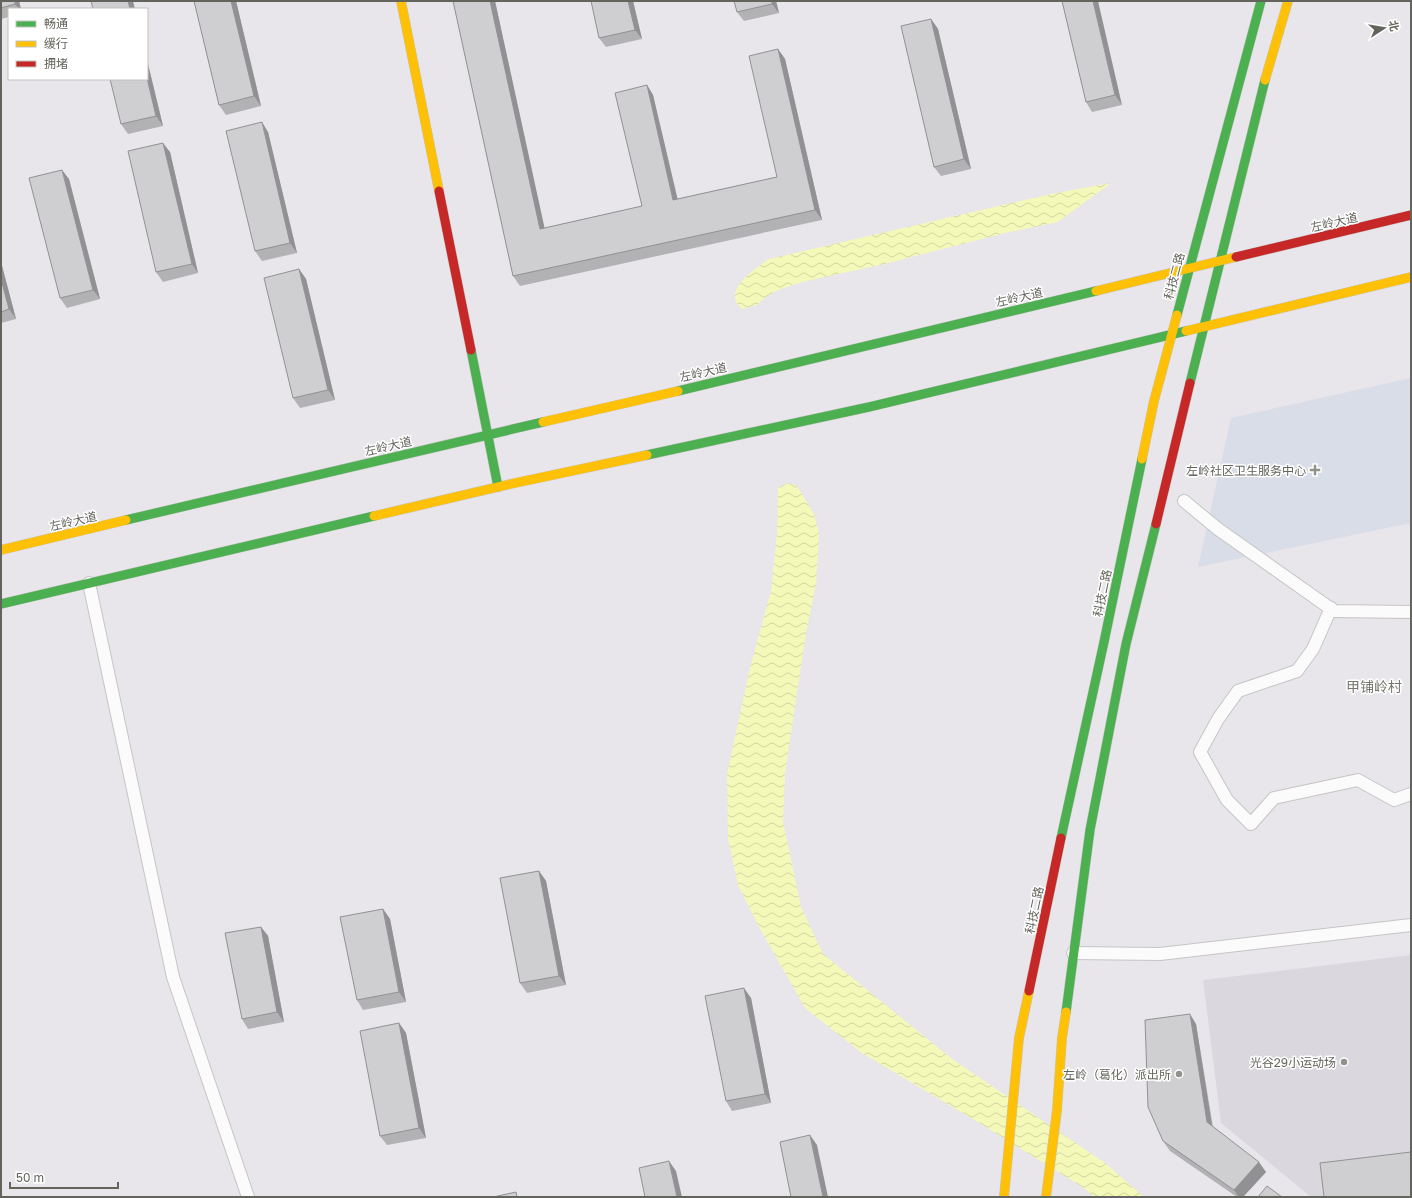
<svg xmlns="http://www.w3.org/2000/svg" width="1412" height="1198" viewBox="0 0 1412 1198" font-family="'Golos Text','Noto Sans SC',sans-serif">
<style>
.education{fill:#dbd7df}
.medical{fill:#d9dde8}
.water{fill:url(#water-waves)}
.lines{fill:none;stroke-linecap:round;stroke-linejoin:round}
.street-casing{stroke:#c4c5c4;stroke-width:14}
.fast-casing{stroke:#c4c4c3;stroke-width:10}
.slow-casing{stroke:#c4c4c3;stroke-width:10}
.jam-casing{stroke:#c4c4c3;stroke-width:10}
.street{stroke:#fcfbfc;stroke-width:12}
.fast{stroke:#4caf50;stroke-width:9}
.slow{stroke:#ffc107;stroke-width:9}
.jam{stroke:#c62828;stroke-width:9}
.wall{fill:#b2b2b5}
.shaded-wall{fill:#919193}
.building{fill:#cfcfd2;stroke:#919193}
.poi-dot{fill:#92928d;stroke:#fff;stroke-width:1.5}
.labels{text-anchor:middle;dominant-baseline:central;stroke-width:3;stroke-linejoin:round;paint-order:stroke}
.street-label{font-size:12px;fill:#63645b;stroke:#fff}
.poi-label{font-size:12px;fill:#63645b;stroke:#fff;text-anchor:end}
.quarter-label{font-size:14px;fill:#75766c;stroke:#fff}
</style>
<defs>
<pattern id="water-waves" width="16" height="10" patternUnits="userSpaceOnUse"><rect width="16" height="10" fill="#f4f8b9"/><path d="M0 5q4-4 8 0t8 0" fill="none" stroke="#d4d7a1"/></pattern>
</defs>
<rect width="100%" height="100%" fill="#e8e6eb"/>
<path class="education" d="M1411,955V1197H1311L1221,1123L1203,980Z"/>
<path class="medical" d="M1411,378V523L1198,567L1231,418Z"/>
<path class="water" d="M1111,183L1058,222L1005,233L884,264L802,282L778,290L766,297L757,305L742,309C740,307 737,304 736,302C729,285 758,267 769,259L1051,194Z
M788,483L796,485L802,494L814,514L819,534L816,584L806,633L785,773L783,822L801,907L823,954L952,1059L1105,1163L1144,1197H1094L1084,1188L976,1121L862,1053L805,1008L759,927L738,885L728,838L727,774L750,668L771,591L777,533L778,488Z"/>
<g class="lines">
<defs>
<path id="street" d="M1184,501L1218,529L1334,611L1411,612
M89,583L173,977L248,1197
M1331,608L1313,649L1297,671L1238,691L1218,719L1200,752L1227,800L1251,824L1274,798L1358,780L1394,800L1411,794
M1073,953L1160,954L1411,925"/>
<path id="fast" d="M1177,315L1261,1
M471,350L498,487
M1190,383L1265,80
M678,391L1096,291
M647,455L869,407L1186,331
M126,520L543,422
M1,604L374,516
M1061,838L1104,642L1142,459
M1066,1012L1090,830L1126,644L1156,524"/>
<path id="slow" d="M401,1L439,191
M1265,80L1288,1
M1096,291L1236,257
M1186,331L1411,277
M543,422L678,391
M1142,459L1154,401L1177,315
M374,516L515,483L647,455
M1,550L126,520
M1004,1197L1019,1038L1029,991
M1046,1197L1057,1110L1062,1038L1066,1012"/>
<path id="jam" d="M439,191L471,350
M1236,257L1411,215
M1156,524L1190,383
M1029,991L1061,838"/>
</defs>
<use href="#street" class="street-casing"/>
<use href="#fast" class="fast-casing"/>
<use href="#slow" class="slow-casing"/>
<use href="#jam" class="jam-casing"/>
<use href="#street" class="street"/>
<use href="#fast" class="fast"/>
<use href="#slow" class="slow"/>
<use href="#jam" class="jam"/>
</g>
<path class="wall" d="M1,1H19L21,9H9V17L1,19Z
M194,1H236L261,106L226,115L219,105Z
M453,1H495L544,228L642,206L647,85L653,95L677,199L777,177L778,49L785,59L822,220L520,286L513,276Z
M591,1H633L642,39L606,47L599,38Z
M734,1H776L779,13L744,21L737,12Z
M1062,1L1122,105L1092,112L1086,102Z
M931,19L938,29L971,169L941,176L934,167Z
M147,60L163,126L128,134L121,124L147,79Z
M268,132L297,253L262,261L255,251Z
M170,152L198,273L163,282L156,272Z
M69,179L100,299L67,308L60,298Z
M1,262L16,319L1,323Z
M299,269L306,279L335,400L300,408L293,398Z
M539,871L546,881L566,985L527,993L520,983Z
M383,909L390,919L406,1002L363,1010L357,1000Z
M261,927L268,936L284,1022L248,1029L242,1019Z
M751,998L771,1103L732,1111L726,1101Z
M399,1023L406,1033L426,1138L387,1145L380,1136Z
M1196,1024L1213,1127L1266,1172L1243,1197H1237L1170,1151L1163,1141Z"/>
<path class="shaded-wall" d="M15,1H19L21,9H19L15,4Z
M128,1H133L135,9H130Z
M231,1H236L261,106L254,96Z
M490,1H495L547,239L540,229Z
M628,1H633L642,39L635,30Z
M772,1H776L779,13L772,4Z
M1093,1H1098L1122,105L1115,95Z
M931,19L938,29L971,169L964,159Z
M778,49L785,59L822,220L815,210Z
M147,60L163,126L156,116L147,78Z
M647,85L653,95L680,209L673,200Z
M262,122L268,132L297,253L290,243Z
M163,143L170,152L198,273L192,264Z
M62,170L69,179L100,299L93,290Z
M1,262L16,319L9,309L1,279Z
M299,269L306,279L335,400L328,390Z
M539,871L546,881L566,985L559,976Z
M383,909L390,919L406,1002L399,992Z
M261,927L268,936L284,1022L277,1012Z
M744,988L751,998L771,1103L765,1094Z
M1190,1014L1196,1024L1213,1132L1207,1122Z
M399,1023L406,1033L426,1138L419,1128Z
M810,1135L817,1145L828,1197H823Z
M669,1161L676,1171L682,1197H677Z
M1259,1162L1266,1172L1243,1197H1239L1234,1190Z"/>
<path class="building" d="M1,1H15V4L1,8Z
M91,1H128L130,9H93Z
M194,1H231L254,96L219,105Z
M453,1H490L540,229L642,206L615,93L647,85L673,200L777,177L749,56L778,49L815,210L513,276Z
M591,1H628L635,30L599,38Z
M734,1H772V4L737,12Z
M1062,1H1093L1115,95L1086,102Z
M931,19L964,159L934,167L901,26Z
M147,78L156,116L121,124L110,79H147Z
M262,122L290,243L255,251L226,131Z
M163,143L192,264L156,272L128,151Z
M62,170L93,290L60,298L29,178Z
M299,269L328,390L293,398L264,278Z
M1,279L9,309L1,312Z
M539,871L559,976L520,983L500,878Z
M383,909L399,992L357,1000L340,917Z
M261,927L277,1012L242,1019L225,933Z
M744,988L765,1094L726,1101L705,996Z
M1190,1014L1207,1122L1259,1162L1234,1190L1163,1141L1148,1107L1145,1020Z
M399,1023L419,1128L380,1136L360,1031Z
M810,1135L823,1197H791L780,1142Z
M1411,1152V1197H1324L1320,1163Z
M669,1161L677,1197H645L639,1168Z
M1267,1186L1282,1197H1258Z
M516,1192L517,1197H493Z"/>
<g class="poi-dot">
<path d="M1313 464h4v4h4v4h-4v4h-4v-4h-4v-4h4z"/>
<circle cx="1344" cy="1062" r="4"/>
<circle cx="1179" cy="1074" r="4"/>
</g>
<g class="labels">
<g class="street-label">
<text transform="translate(1334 222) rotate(-13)">左岭大道</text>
<text transform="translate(1174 276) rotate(-75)">科技二路</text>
<text transform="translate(1019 297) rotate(-13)">左岭大道</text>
<text transform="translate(703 372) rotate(-13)">左岭大道</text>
<text transform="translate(388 446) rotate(-13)">左岭大道</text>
<text transform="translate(73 521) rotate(-13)">左岭大道</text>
<text transform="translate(1102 593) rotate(-78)">科技二路</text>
<text transform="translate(1034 910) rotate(-78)">科技二路</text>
</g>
<g class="poi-label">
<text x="1306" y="470">左岭社区卫生服务中心</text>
<text x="1336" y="1062">光谷29小运动场</text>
<text x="1171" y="1074">左岭（葛化）派出所</text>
</g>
<g class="quarter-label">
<text x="1374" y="686">甲铺岭村</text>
</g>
</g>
<rect width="1412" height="1198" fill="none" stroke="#63645b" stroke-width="4"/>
<rect x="8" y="8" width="140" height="72" fill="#ffffff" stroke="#c1c1bd"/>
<rect x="16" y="21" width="20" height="6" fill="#4caf50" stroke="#c1c1bd"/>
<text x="44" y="28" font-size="12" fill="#63645b">畅通</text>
<rect x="16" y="41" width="20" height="6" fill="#ffc107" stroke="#c1c1bd"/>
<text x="44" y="48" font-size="12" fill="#63645b">缓行</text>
<rect x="16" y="61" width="20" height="6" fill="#c62828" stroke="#c1c1bd"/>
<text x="44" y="68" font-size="12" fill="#63645b">拥堵</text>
<g transform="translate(1384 28) rotate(78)" stroke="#ffffff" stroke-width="3" paint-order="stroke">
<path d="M0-3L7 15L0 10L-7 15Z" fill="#63645b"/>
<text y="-6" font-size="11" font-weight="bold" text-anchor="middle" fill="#63645b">北</text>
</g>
<path d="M10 1182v6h108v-6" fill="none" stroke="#63645b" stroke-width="2"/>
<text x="16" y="1182" font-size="12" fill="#63645b" stroke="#ffffff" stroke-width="3" paint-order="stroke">50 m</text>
</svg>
